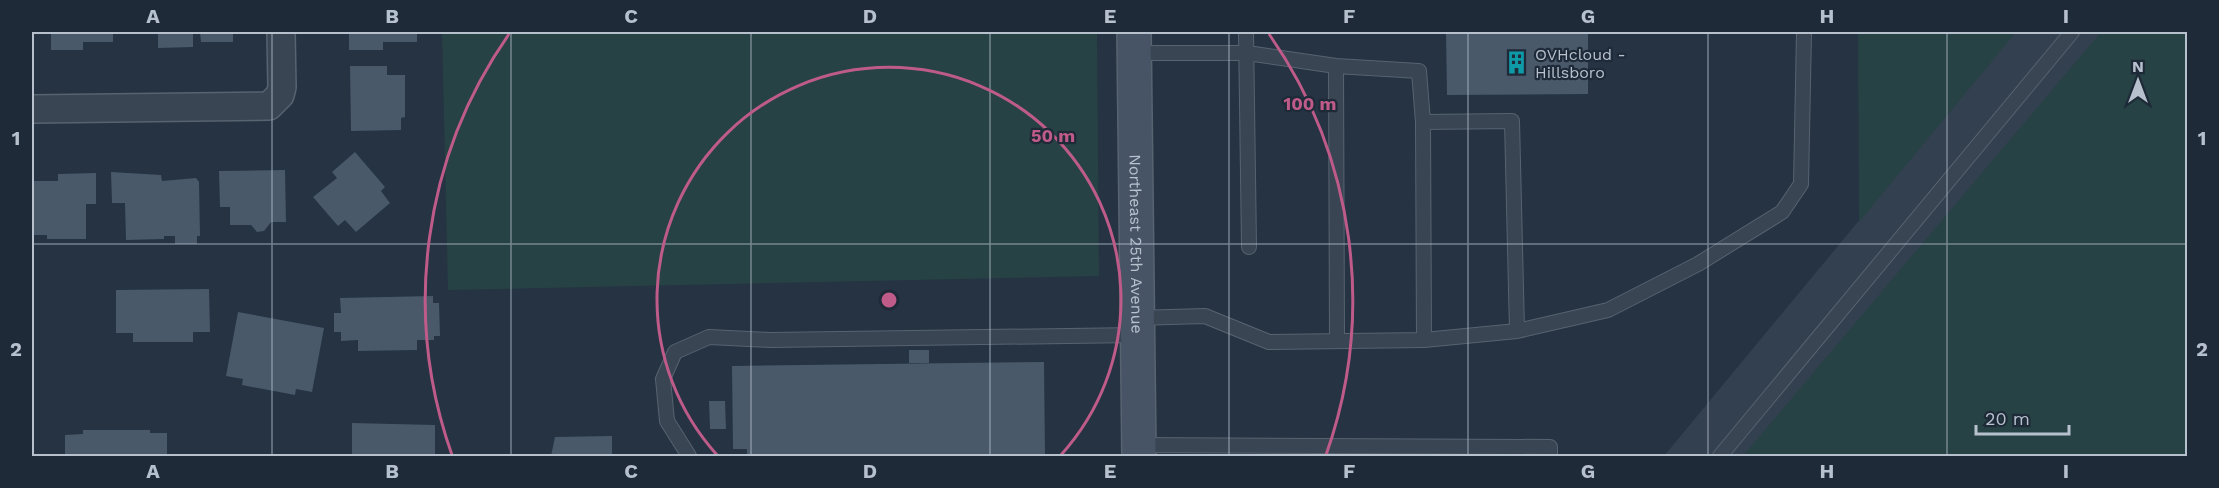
<svg xmlns="http://www.w3.org/2000/svg" width="2219" height="488" viewBox="0 0 2219 488" font-family="'Work Sans',sans-serif">
<style>
.airport{fill:#334050}
.green{fill:#274244}
.building{fill:#49596a}
.lines{fill:none;stroke-linecap:round;stroke-linejoin:round}
.service-casing{stroke:#586370;stroke-width:16}
.minor-casing{stroke:#586370;stroke-width:30}
.secondary-casing{stroke:#586370;stroke-width:36}
.service{stroke:#394553;stroke-width:14}
.minor{stroke:#394553;stroke-width:27}
.secondary{stroke:#475466;stroke-width:33}
.grid{fill:none;stroke:#b7c0cd;stroke-width:1.5;stroke-opacity:0.55}
.ring{fill:none;stroke:#be5b89;stroke-width:3}
.labels{text-anchor:middle;dominant-baseline:central;stroke-width:4.5;stroke-linejoin:round;paint-order:stroke}
.poi-label{font-size:16px;fill:#b7c0cd;stroke:#1e2a38;text-anchor:start}
.street-label{font-size:16px;fill:#b7c0cd;stroke:#1e2a38}
.centre{fill:#be5b89;stroke:#1e2a38;stroke-width:3}
.ring-label{font-size:18px;text-anchor:middle;font-weight:bold;fill:#be5b89;stroke:#1e2a38;stroke-width:4.5;stroke-linejoin:round;paint-order:stroke}
.neatline{fill:none;stroke:#b7c0cd;stroke-width:2}
.grid-label{font-size:20px;text-anchor:middle;font-weight:bold;fill:#b7c0cd}
</style>
<rect width="100%" height="100%" fill="#253343"/>
<path class="airport" d="M2015,32H2187V456H1664Z"/>
<path class="green" d="M442,32H1097L1099,276L448,290Z
M1858,32H2016L1859,222Z
M2101,32H2187V456H1743Z"/>
<path class="building" d="M51,32H113V42H83V50H51Z
M158,32H193V47L158,48Z
M200,32H233V42H201Z
M349,32H417V42H383V50H349Z
M1446,32H1588V94L1447,95Z
M350,66H387V75H405V117L401,118V130L351,131Z
M355,152L385,187L381,191L390,203L356,232L345,220L338,226L313,197L337,178L332,172Z
M285,170L286,222H271L264,231L257,232L251,225H230V207H220L219,171Z
M111,172L161,175L162,181L196,178L199,182L200,236H197V244H175V236H164V239L126,240L125,203H112Z
M96,173V204H86V239H47V235H32V178L34,181H58V174Z
M209,289L210,332H193V342H133V333H116V290Z
M433,296V303H439L440,336H434V340H417V350L358,351V340L341,341V332H334V313H341L340,298Z
M238,312L324,328L312,392L296,389L295,395L242,385L243,379L226,376Z
M909,350H929V363H909Z
M1044,362L1045,456H747V449H733L732,366Z
M709,401H725L726,429H710Z
M352,423L435,425V456H352Z
M83,430H150V433H167V456H65V435L83,434Z
M612,436V456H551L555,437Z"/>
<g class="lines">
<defs>
<path id="service" d="M1246,32L1249,247
M1134,53H1247L1336,66L1419,71L1423,122L1424,340L1269,342L1205,316L1136,318
M1336,66L1337,341
M1423,122L1512,121L1517,331L1424,340
M1517,331L1608,310L1698,264L1782,212L1801,184L1804,32
M1138,445L1550,447V456
M689,456L667,421L663,379L675,352L709,337L770,340L1137,335
M1720,456L2072,32"/>
<path id="minor" d="M32,109L269,106L280,95L282,87L281,32"/>
<g id="secondary">
<path id="s1" d="M1134,32L1139,456"/>
</g>
</defs>
<use href="#service" class="service-casing"/>
<use href="#minor" class="minor-casing"/>
<use href="#secondary" class="secondary-casing"/>
<use href="#service" class="service"/>
<use href="#minor" class="minor"/>
<use href="#secondary" class="secondary"/>
</g>
<path class="grid" d="M272,32V456M511,32V456M751,32V456M990,32V456M1229,32V456M1468,32V456M1708,32V456M1947,32V456M32,244H2188"/>
<g class="ring">
<path d="M717 455A232 232 0 1 1 1061 455"/>
<path d="M452 455A464 464 0 0 1 509 34M1269 34A464 464 0 0 1 1326 455"/>
</g>
<defs>
<symbol id="building-bare" viewBox="-9 -9 18 18"><path d="M-4-6H4V6H1V3H-1V6H-4ZM-2.5-4.3h1.7v1.8h-1.7ZM.8-4.3h1.7v1.8H.8ZM-2.5-1h1.7V.8h-1.7ZM.8-1h1.7V.8H.8Z" fill="#0f9aa8" stroke="#1e2a38" stroke-width="2.5" paint-order="stroke"/></symbol>
</defs>
<g fill-rule="evenodd">
<use href="#building-bare" x="1500" y="46" width="33" height="33"/>
</g>
<g class="labels">
<g class="poi-label">
<text x="1535" y="54">OVHcloud -<tspan x="1535" dy="18">Hillsboro</tspan></text>
</g>
<g class="street-label">
<text stroke="none"><textPath href="#s1" startOffset="212">Northeast 25th Avenue</textPath></text>
</g>
</g>
<circle cx="889" cy="300" r="9" class="centre"/>
<g class="ring-label">
<text x="1310" y="110">100 m</text>
<text x="1053" y="142">50 m</text>
</g>
<rect width="2219" height="488" fill="none" stroke="#1e2a38" stroke-width="66"/>
<g transform="translate(2138 81)" stroke="#1e2a38" stroke-width="4.5" paint-order="stroke">
<path d="M0-4.5L10 22L0 15L-10 22Z" fill="#b7c0cd"/>
<text y="-9" font-size="16" font-weight="bold" text-anchor="middle" fill="#b7c0cd">N</text>
</g>
<path d="M1976 425v9h93v-9" fill="none" stroke="#b7c0cd" stroke-width="3"/>
<text x="1985" y="425" font-size="18" fill="#b7c0cd" stroke="#1e2a38" stroke-width="4.5" paint-order="stroke">20 m</text>
<rect x="33" y="33" width="2153" height="422" class="neatline"/>
<g class="grid-label">
<text x="153" y="23">A</text>
<text x="392" y="23">B</text>
<text x="631" y="23">C</text>
<text x="870" y="23">D</text>
<text x="1110" y="23">E</text>
<text x="1349" y="23">F</text>
<text x="1588" y="23">G</text>
<text x="1827" y="23">H</text>
<text x="2066" y="23">I</text>
<text x="16" y="145">1</text>
<text x="2202" y="145">1</text>
<text x="16" y="356">2</text>
<text x="2202" y="356">2</text>
<text x="153" y="478">A</text>
<text x="392" y="478">B</text>
<text x="631" y="478">C</text>
<text x="870" y="478">D</text>
<text x="1110" y="478">E</text>
<text x="1349" y="478">F</text>
<text x="1588" y="478">G</text>
<text x="1827" y="478">H</text>
<text x="2066" y="478">I</text>
</g>
</svg>
